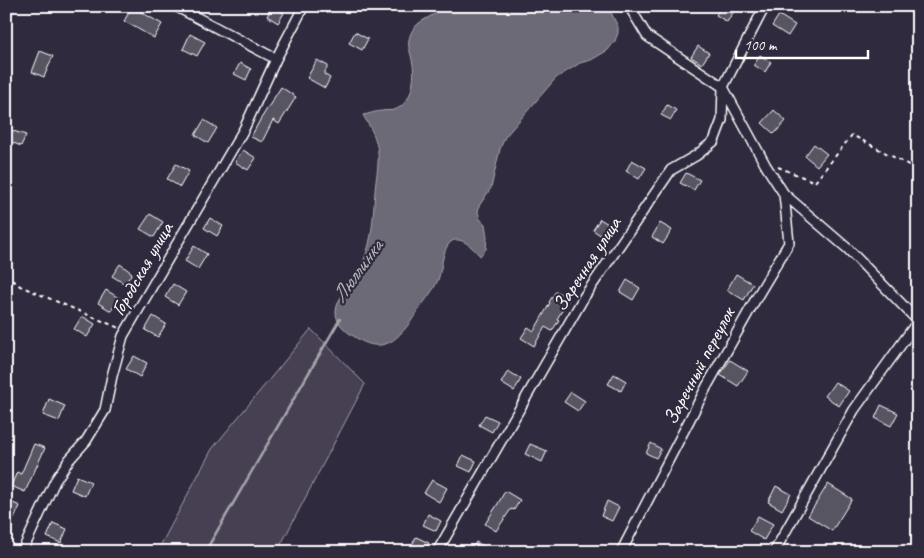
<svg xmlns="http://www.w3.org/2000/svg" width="924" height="558" viewBox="0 0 924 558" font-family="Caveat,sans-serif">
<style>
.green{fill:#464152;stroke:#a2a0a8}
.water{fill:#6d6a77;stroke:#a7a6ad}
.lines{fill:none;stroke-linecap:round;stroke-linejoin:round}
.stream{stroke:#a7a6ad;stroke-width:2.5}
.building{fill:#595564;stroke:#fff}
.street-casing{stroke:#fff;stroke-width:12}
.path{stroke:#fff;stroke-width:2;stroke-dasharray:4 4;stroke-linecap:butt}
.street{stroke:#2f2a3d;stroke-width:9}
.labels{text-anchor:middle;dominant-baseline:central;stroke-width:4.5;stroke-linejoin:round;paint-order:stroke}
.street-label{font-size:20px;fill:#fff;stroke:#2f2a3d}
.water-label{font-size:21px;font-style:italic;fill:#b6b4bb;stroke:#2f2a3d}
</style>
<rect width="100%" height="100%" fill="#2f2a3d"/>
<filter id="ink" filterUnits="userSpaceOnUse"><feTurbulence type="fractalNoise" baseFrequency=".02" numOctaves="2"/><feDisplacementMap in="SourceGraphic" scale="10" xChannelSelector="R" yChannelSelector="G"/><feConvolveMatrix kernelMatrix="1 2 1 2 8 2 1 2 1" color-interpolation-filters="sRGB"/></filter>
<g filter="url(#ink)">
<path class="green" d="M311,329L365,384L277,552H157L212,449Z"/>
<path class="water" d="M443,6H608L618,27V33L615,41L608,50L598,56L591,60L580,63L556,78L505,137L500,149L491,188L479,206L478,212L480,219L485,224L487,237L486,249L480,256C474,249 462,236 452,241C442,247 442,270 438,280C434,290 426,299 420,308C403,333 387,359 355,337C346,332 335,322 336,311C337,299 346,291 352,282C356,276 361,269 363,262C373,240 373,215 375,191C376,175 381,158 376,142C374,133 368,124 363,115C369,114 376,111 382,111C386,110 390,111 394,110C413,104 416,76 412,60C410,49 406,45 411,33C417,19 434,18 443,6Z"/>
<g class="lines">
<path class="stream" d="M205,552L340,319"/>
</g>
<path class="building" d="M722,6H726L734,11L727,22L716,15Z
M132,7L162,24L154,38L124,21Z
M272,7L284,13L278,23L267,16Z
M779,15L795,25L788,36L772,26Z
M355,32L368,39L362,50L349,43Z
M190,34L205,42L197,56L183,49Z
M698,46L709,53L702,64L691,57Z
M40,51L53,56L44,77L32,72Z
M760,55L771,62L765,72L754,65Z
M317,60L328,66L324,74L330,78L325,88L307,78Z
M240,63L251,69L246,80L234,74Z
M281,87L296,97L279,124L273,120L262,142L251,137L260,120Z
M667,105L676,110L671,120L661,115Z
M774,110L786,121L774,134L762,123Z
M204,120L217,128L208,143L195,135Z
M10,130L26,135L21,146L6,140Z
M814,144L827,154L817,166L805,156Z
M243,150L256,158L248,170L235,162Z
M632,160L646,168L639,179L626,171Z
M176,164L189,171L180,187L167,179Z
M686,173L700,180L694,190L680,183Z
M150,214L163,222L154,237L140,229Z
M210,218L223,226L217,236L204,228Z
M600,219L613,227L606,239L593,230Z
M660,223L672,230L663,244L652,237Z
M194,246L207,254L198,269L185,261Z
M120,264L132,273L125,284L112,276Z
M736,274L753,284L744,300L727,290Z
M627,280L640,288L633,300L620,292Z
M173,284L186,292L178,305L165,297Z
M106,290L119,298L111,311L98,303Z
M556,291L569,299L557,319L559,320L552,331L545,327L534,346L521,338L528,327L534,331L550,303L549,302Z
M82,316L95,324L87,337L74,329Z
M153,316L166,324L158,337L145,330Z
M134,356L147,363L140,377L126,369Z
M730,360L748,371L738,386L720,375Z
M508,371L521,379L514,391L501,383Z
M614,374L626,381L621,391L608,384Z
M835,382L849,391L839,406L825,396Z
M571,392L585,401L578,411L564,402Z
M49,399L65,406L59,421L43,415Z
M881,405L898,413L891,426L875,418Z
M485,415L498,421L492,432L479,425Z
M651,443L661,449L656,458L646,453Z
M34,444L45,448L25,492L11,486L17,472L21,474Z
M530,444L547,451L542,462L525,454Z
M463,455L476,461L471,472L458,466Z
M77,476L91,482L85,496L71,490Z
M432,480L447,488L439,502L424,493Z
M828,484L852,499L832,531L808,516Z
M776,486L791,494L782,510L768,502Z
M505,491L520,500L514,510L511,509L496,531L485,524L499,502Z
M6,500L20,506L14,519L6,516Z
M607,501L619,507L612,521L601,516Z
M428,514L441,521L436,531L423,525Z
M758,516L773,524L764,540L749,531Z
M53,523L67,529L61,543L47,537Z
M416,537L429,543L425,552H420L411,547Z
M476,542L495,552H477L472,550Z"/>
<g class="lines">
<defs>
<path id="street" d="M175,6L276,59
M629,6L647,36L723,87L766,166L784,194L848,249L918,321
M6,15L9,6
M22,552L55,481L69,460L86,441L105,410L112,376L123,336L244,129L276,59L304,6
M437,552L584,297L671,170L697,155L714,141L722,120L723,87L765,6
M621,552L707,386L758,295L789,243L784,194
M774,552L854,410L918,321"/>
</defs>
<use href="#street" class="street-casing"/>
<path class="path" d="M778,167L815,182L852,135L918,170
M6,275L20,286L119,328"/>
<use href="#street" class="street"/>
</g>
</g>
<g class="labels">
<g class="street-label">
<text transform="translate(587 264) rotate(-57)">Заречная улица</text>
<text transform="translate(142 269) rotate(-60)">Городская улица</text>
<text transform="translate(699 366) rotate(-62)">Заречный переулок</text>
</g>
<g class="water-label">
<text transform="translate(357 271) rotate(-54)">Люллинка</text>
</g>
</g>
<rect width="924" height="558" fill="none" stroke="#2f2a3d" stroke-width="25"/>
<rect x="12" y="12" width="899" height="533" fill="none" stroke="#fff" stroke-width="2" filter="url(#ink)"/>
<path d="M736 50v8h132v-8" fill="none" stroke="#ffffff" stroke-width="2.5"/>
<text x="744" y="50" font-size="15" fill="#ffffff" stroke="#2f2a3d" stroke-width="4" paint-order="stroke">100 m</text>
</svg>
